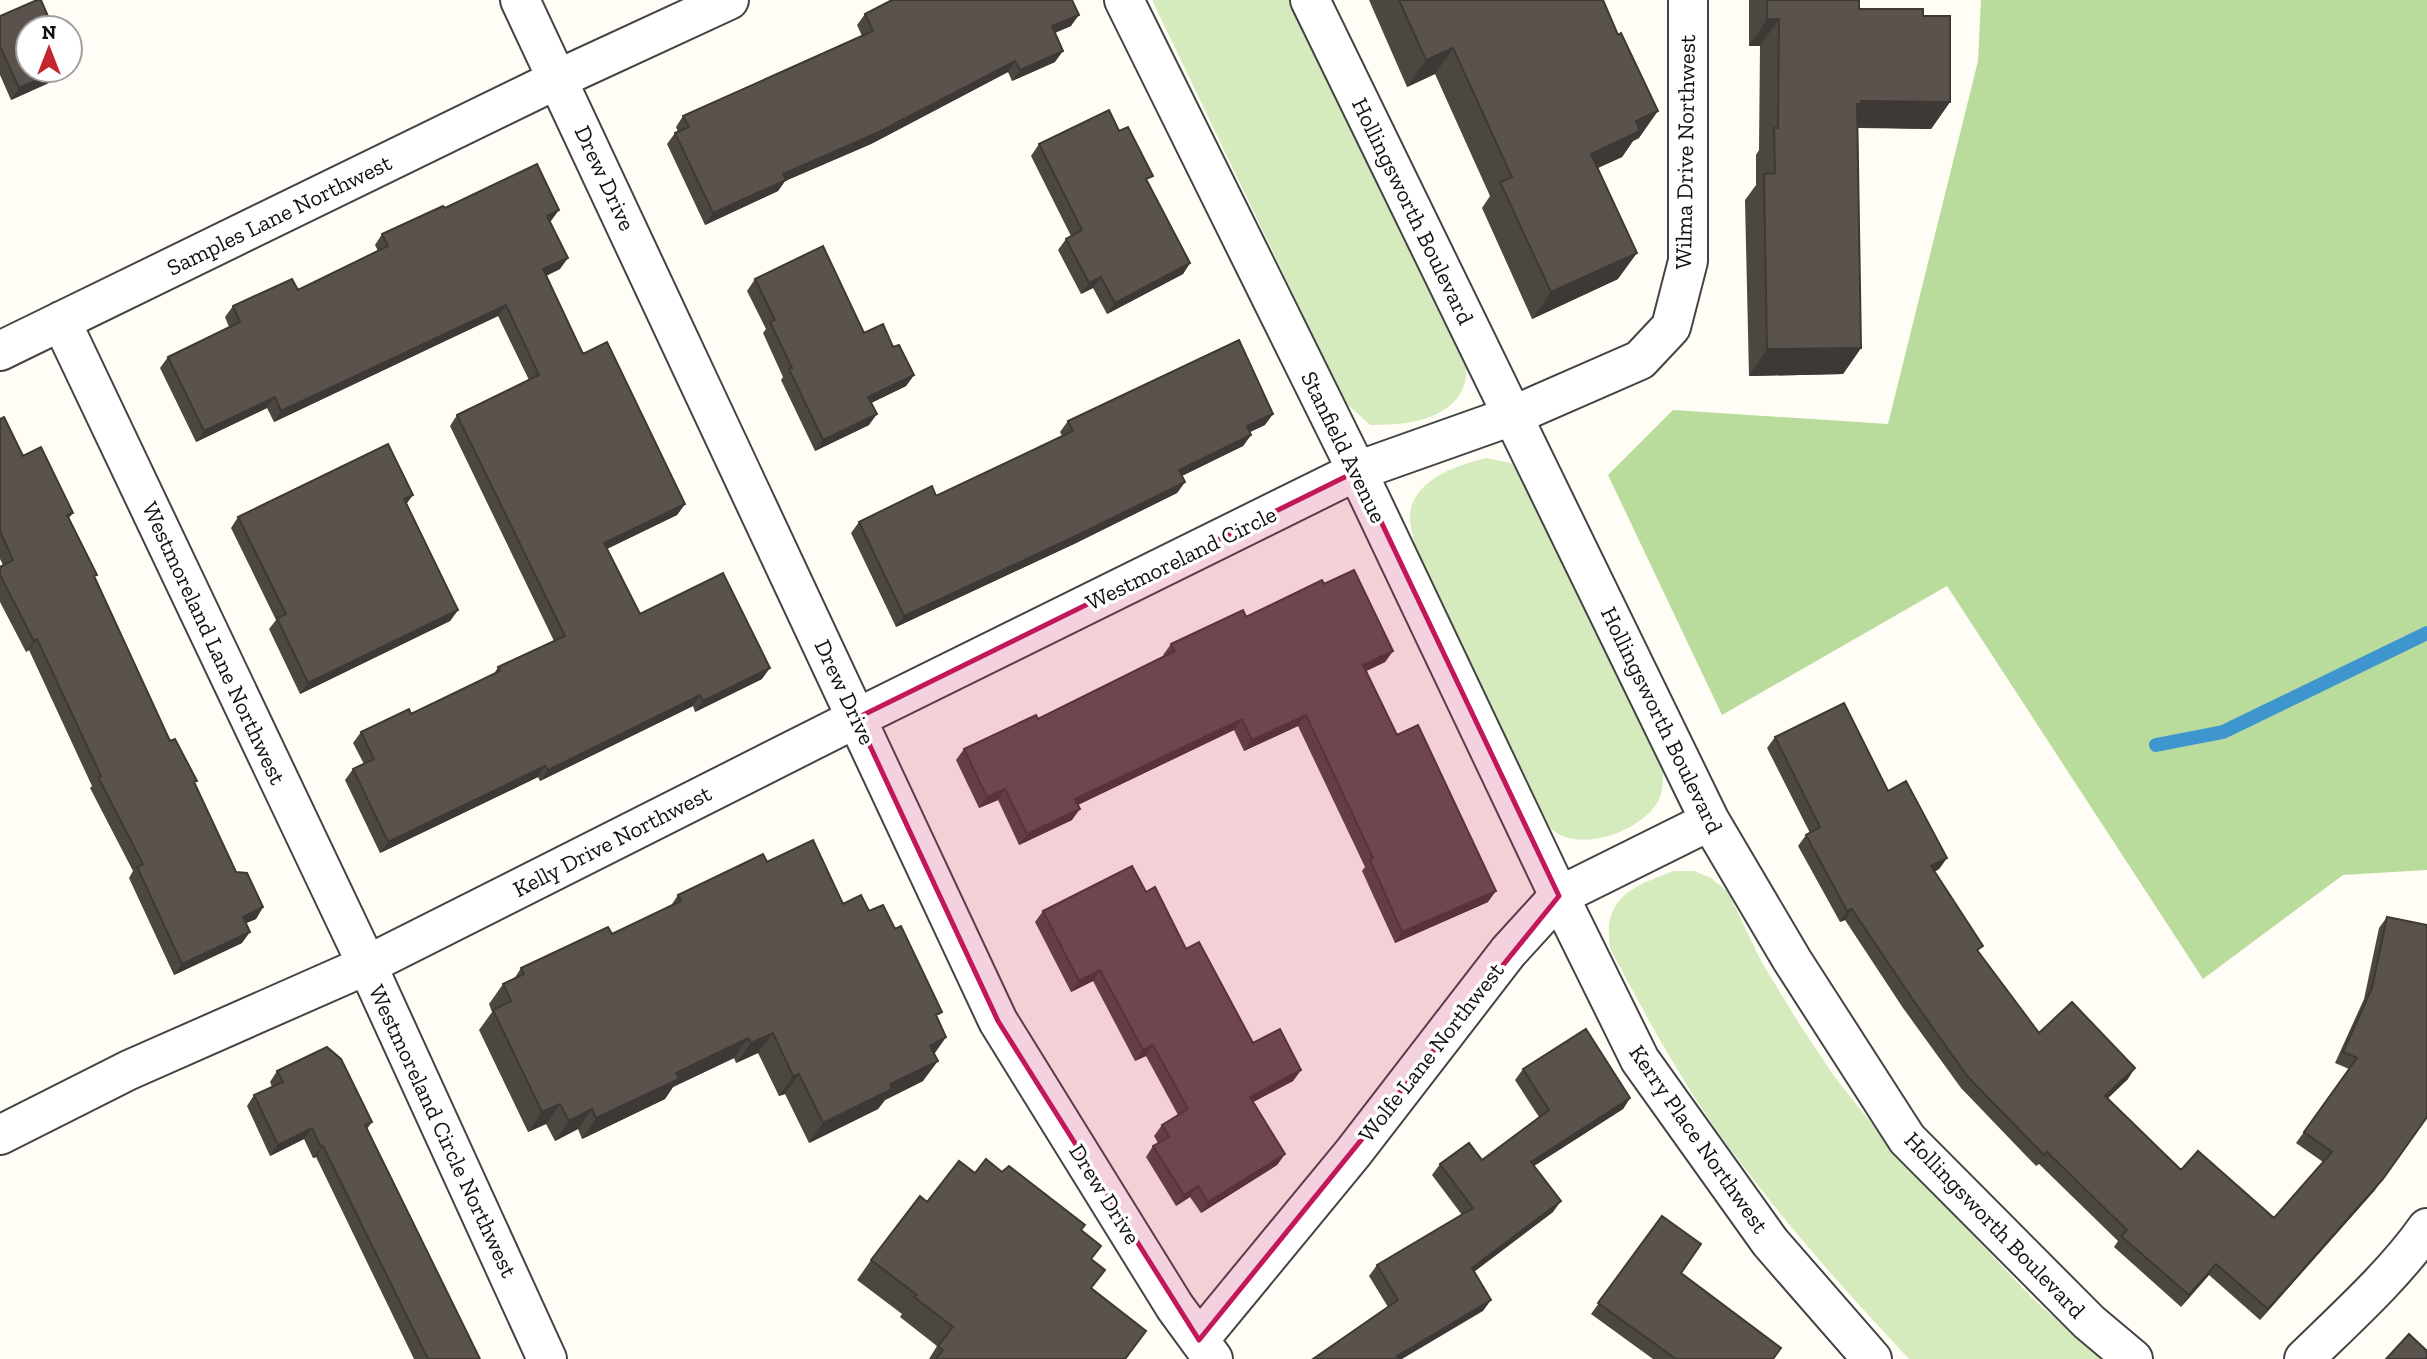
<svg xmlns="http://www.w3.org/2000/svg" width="2427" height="1359" viewBox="0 0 2427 1359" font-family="'Zilla Slab',serif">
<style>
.green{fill:#d5ebbd}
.forest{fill:#b9dc9c}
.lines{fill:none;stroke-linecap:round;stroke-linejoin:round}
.stream{stroke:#3f96cf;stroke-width:14}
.minor-casing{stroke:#444;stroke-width:42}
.minor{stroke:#fff;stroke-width:38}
.wall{fill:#4d4742}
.shaded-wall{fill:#3f3936}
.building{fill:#5a524d;stroke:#3f3936;stroke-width:2}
.marked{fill:#c2185b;fill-opacity:0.2;stroke:#c2185b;stroke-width:5;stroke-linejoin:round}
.labels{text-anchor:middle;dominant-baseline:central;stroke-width:7;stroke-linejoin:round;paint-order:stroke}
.street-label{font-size:23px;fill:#111;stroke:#fff}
</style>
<rect width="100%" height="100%" fill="#fffdf5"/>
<path class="green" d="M1152,0H1295L1467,356C1467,369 1467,383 1460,394C1441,423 1400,425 1370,425L1345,402Z
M1486,458L1511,463L1528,481L1663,760C1663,775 1665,793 1655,806C1636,832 1582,852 1554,831C1540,821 1528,786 1520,770C1484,695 1447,619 1414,542C1413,534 1409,523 1410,514C1414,479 1458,465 1486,458Z
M1674,871H1694L1711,878L1728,892L1761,961L1800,1025L1834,1076L1879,1133L1920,1179L2032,1298L2102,1359H1909C1851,1297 1794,1234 1743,1166C1691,1099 1649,1023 1610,948C1602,897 1633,886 1674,871Z"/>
<path class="forest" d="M1981,0H2427V870L2343,875L2203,979L1947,586L1722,715L1608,475L1673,410L1888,424L1978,61Z"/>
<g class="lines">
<path class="stream" d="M2156,745L2223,732L2427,633"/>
<defs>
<path id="minor" d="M520,0L998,1021L1175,1307L1213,1359
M1124,0L1357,471L1559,896L1640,1060L1770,1242L1872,1359
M1310,0L1710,821L1792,960L1907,1139L2089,1322L2133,1359
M61,321L367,965L547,1359
M0,351L558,79L729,0
M0,1135L129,1070L367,965L857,718L1357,471L1512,416L1640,360L1671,327L1688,261V0
M1199,1340L1353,1153L1508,952L1559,896L1710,821
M2304,1359C2345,1319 2394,1275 2427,1228"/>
</defs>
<use href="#minor" class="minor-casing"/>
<use href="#minor" class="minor"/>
</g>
<path class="wall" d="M1369,0H1603L1639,138L1633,141L1622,157L1597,168L1618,279L1532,319L1482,208L1490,196L1435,74L1407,87Z
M1749,0H1859V9L1923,16L1950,102L1931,129L1858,128L1861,348L1843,374L1749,376L1745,200L1756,185V155L1759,150L1760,46H1749Z
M865,14L1071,26L1055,33V62L1012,81L1008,72L871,144L785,181L778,191L705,225L667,144L675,133L678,132L676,127L683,116L862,36L857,25Z
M0,16L62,77L11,100L0,75Z
M1119,131L1148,183L1190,263L1183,274L1107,314L1093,288L1081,294L1058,250L1066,239L1071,236L1031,156L1039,144Z
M445,208L551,221L550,222L560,269L546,276L583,354L685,504L677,515L607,549L640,614L762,679L695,712L693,706L540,781L538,777L380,853L345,780L353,769L364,764L353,743L361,732L411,714L494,674L498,667L554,641L450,426L457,415L529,380L498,316L274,422L267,408L196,442L160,368L168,357L229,327L225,317L233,306L298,290L378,251L375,245L382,234Z
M755,279L893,347L914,375L906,386L871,403L869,425L815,451L781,380L783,377L763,333L766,329L747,291Z
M0,419L23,456L73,513L69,518L95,578L170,741L195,784L236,872L263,907L256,919L246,923L242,943L174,975L129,878L133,871L90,788L92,786L29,650L26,652L0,602V567L3,565L0,559Z
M1068,421L1265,425L1250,432L1251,435L1243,446L1182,476L1185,482L1177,493L1074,544L896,627L851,533L859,522L936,496L1062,436L1060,432Z
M407,504L458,610L450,621L300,694L269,629L276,620L231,528L238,517Z
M1324,584L1393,651L1385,662L1366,671L1397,735L1488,902L1395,943L1362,871L1365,867L1298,726L1244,751L1234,730L1078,805L1072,820L1019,845L998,800L979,808L956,760L964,749L1038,719L1164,656L1163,655L1171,644L1246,617Z
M1775,737L1888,791L1947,858L1939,869L1934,872L1979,952L2039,1033L2128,1079L2107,1098L2181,1170L2274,1218L2323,1162L2296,1143L2349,1069L2335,1063L2364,999L2379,928L2387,917L2375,1190L2260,1320L2209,1275L2181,1307L2114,1247L2118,1241L2039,1164L2036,1166L1961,1088L1903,1008L1845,920L1840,922L1798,846L1806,835L1810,833L1767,748Z
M767,862L843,904L869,911L937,1018L946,1037L934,1054L923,1081L885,1100L878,1109L809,1143L785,1094L779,1096L758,1053L736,1063L734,1058L673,1087L665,1099L582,1139L578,1129L555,1141L546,1124L528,1132L479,1030L492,1012L489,1004L503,984L514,979L521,968L612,934L670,907L678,895Z
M1146,892L1253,1043L1301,1070L1293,1081L1253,1102L1285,1154L1277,1165L1201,1213L1190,1197L1176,1206L1146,1157L1153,1146L1158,1143L1154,1136L1162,1125L1178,1115L1146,1056L1135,1061L1093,981L1071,992L1035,922L1043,911Z
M1523,1069L1630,1098L1623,1109L1534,1166L1553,1212L1474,1272L1483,1311L1388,1307L1369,1276L1377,1265L1462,1215L1432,1175L1440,1164L1482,1160L1539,1117L1515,1080Z
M277,1071L372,1122L367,1129L480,1359H414L316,1157L313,1158L304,1139L270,1156L247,1106L254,1095L272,1087L270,1082Z
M1002,1172L1081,1230L1101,1246L1091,1259L1092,1289L1146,1331L1126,1359H929L937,1346L900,1317L902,1314L857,1280L871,1260L927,1202L975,1173Z
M1662,1216L1681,1273L1774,1359H1653L1591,1314Z"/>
<path class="shaded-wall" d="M1079,15L1071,26L1044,37L1052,26Z
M1767,19H1779L1760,46H1749Z
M1453,48L1435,74L1407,87L1426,60Z
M1063,51L1055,62L1012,81L1020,70Z
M1015,61L1008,72L871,144L785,181L778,191L705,225L713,213L783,174Z
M61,70H67L62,77L11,100L19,88Z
M1861,101L1950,102L1931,129L1845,127L1857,104Z
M1658,111L1639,138L1633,141L1622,157L1572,180L1591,154L1636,121Z
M559,210L551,221L539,227L547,216Z
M1637,253L1618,279L1532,319L1551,292Z
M568,258L560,269L535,281L543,269Z
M1190,263L1183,274L1107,314L1115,303Z
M1101,277L1093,288L1081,294L1089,283Z
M506,305L498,316L274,422L281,411Z
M1861,348L1843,374L1749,376L1767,349Z
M914,375L906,386L861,408L868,397Z
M275,397L267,408L196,442L204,431Z
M877,414L869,425L815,451L823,440Z
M1273,414L1265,425L1239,437L1247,426Z
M1251,435L1243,446L1171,481L1179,470Z
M1185,482L1177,493L1074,544L896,627L904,616Z
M413,495L405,506L404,499Z
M685,504L677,515L596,554L604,543Z
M458,610L450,621L300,694L308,683Z
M37,639L29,650L26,652L34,641Z
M1393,651L1385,662L1356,676L1363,665Z
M770,668L762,679L695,712L703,701Z
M700,695L693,706L540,781L548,770Z
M1306,715L1298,726L1244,751L1252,740Z
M1242,719L1234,730L1067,810L1075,799Z
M545,766L538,777L380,853L388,842Z
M1005,789L998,800L979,808L987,797Z
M1080,809L1072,820L1019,845L1027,834Z
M1947,858L1939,869L1923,878L1931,866Z
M1496,891L1488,902L1395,943L1402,932Z
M263,907L256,919L235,928L243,917Z
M1852,909L1845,920L1840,922L1847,911Z
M250,932L242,943L174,975L182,964Z
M1100,970L1093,981L1071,992L1079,981Z
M773,1033L758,1053L736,1063L751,1043Z
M946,1037L932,1057L930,1046Z
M748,1038L734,1058L673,1087L665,1099L582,1139L596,1118L676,1073Z
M1153,1045L1146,1056L1135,1061L1143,1050Z
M938,1061L923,1081L885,1100L878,1109L809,1143L823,1123L890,1084Z
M2135,1068L2128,1079L2098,1108L2105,1096Z
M1301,1070L1293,1081L1242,1108L1250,1097Z
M799,1074L785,1094L779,1096L793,1076Z
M1630,1098L1623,1109L1523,1173L1531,1162Z
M560,1104L546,1124L528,1132L542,1112Z
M592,1109L578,1129L555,1141L569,1121Z
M2427,1117L2375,1190L2260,1320L2268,1309Z
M312,1128L304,1139L270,1156L278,1145Z
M323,1146L316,1157L313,1158L321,1147Z
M1285,1154L1277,1165L1201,1213L1208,1202Z
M1198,1186L1190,1197L1176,1206L1184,1195Z
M1561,1201L1553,1212L1464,1279L1472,1268Z
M2216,1264L2209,1275L2181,1307L2189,1295Z
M1491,1300L1483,1311L1402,1359H1395L1397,1356Z"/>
<path class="building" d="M37,0H41L53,28H28V70H61L19,88L0,46V16Z
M892,0H1072L1079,15L1052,26L1063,51L1020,70L1015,61L879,132L783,174L786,180L713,213L675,133L689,127L683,116L873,31L865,14Z
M1399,0H1603L1618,35L1621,33L1658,111L1636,121L1640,131L1591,154L1637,253L1551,292L1500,182L1512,177L1453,48L1426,60Z
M1767,0H1859V9H1923V16H1950V102L1861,101V104H1857L1861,348L1767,349L1764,174L1775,173L1774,128H1778L1779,19H1767Z
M1109,110L1119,131L1128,127L1153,176L1146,179L1190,263L1115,303L1101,277L1089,283L1066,239L1082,230L1039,144Z
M537,164L559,210L547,216L568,258L543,269L583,354L607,342L685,504L604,543L640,614L723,573L770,668L703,701L700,695L548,770L545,766L388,842L353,769L374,759L361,732L409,709L411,714L500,671L498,667L565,636L457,415L539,375L506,305L281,411L275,397L204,431L168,357L240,322L233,306L292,279L298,290L388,246L382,234L443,206L445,208Z
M823,246L864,333L883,324L893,347L899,345L914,375L868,397L877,414L823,440L789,369L792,368L770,322L775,320L755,279Z
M1239,340L1273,414L1247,426L1251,435L1179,470L1185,482L1082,533L904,616L859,522L932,486L936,496L1073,431L1068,421Z
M4,417L23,456L41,447L73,513L67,515L97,575L94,576L170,741L175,739L197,781L194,782L236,872L247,873L263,907L243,917L250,932L182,964L137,867L143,864L98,777L101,776L37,639L34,641L0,575V567L13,560L0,531V419Z
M388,444L413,495L404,499L458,610L308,683L277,618L286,614L238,517Z
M1354,570L1393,651L1363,665L1397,735L1418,725L1496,891L1402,932L1370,860L1373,858L1306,715L1252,740L1242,719L1075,799L1080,809L1027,834L1005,789L987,797L964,749L1036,715L1038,719L1175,651L1171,644L1243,610L1246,617L1322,580L1324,584Z
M1844,703L1888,791L1906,781L1947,858L1931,866L1983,946L1977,950L2039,1033L2072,1002L2135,1068L2105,1096L2181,1170L2198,1151L2274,1218L2332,1152L2304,1132L2357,1058L2343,1052L2372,988L2387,917L2427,925V1117L2383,1179L2268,1309L2216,1264L2189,1295L2121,1236L2127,1230L2047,1152L2044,1155L1968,1077L1911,997L1852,909L1847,911L1806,835L1820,827L1775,737Z
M813,840L843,904L861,895L869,911L883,905L895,929L901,926L942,1012L936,1015L946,1037L930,1046L938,1061L890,1084L892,1089L823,1123L799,1074L793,1076L773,1033L751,1043L748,1038L676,1073L679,1079L596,1118L592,1109L569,1121L560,1104L542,1112L493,1010L511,1001L503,984L524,974L521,968L608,927L612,934L681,901L678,895L763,854L767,862Z
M1132,866L1146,892L1155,887L1186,949L1199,942L1253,1043L1280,1029L1301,1070L1250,1097L1285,1154L1208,1202L1198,1186L1184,1195L1153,1146L1169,1137L1162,1125L1188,1109L1153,1045L1143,1050L1100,970L1079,981L1043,911Z
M1586,1029L1630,1098L1531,1162L1561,1201L1472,1268L1491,1300L1397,1356L1399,1359H1313L1398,1300L1377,1265L1473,1208L1440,1164L1469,1143L1482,1160L1549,1110L1523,1069Z
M327,1047L341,1059L372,1122L365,1125L480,1359H428L323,1146L321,1147L312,1128L278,1145L254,1095L283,1082L277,1071Z
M986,1159L1002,1172L1009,1166L1085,1225L1081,1230L1101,1246L1091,1259L1105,1270L1091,1288L1146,1331L1125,1359H936L943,1350L938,1346L953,1327L914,1297L917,1295L871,1260L920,1196L927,1202L959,1161L975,1173Z
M1662,1216L1701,1244L1681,1273L1781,1348L1773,1359H1676L1598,1303Z
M2409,1334L2427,1351V1359H2386Z"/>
<path class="marked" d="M1357,471L1559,896L1199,1340L998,1021L857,718Z"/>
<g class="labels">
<g class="street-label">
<text transform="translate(1685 152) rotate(-89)">Wilma Drive Northwest</text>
<text transform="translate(605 178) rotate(65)">Drew Drive</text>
<text transform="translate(1413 211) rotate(64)">Hollingsworth Boulevard</text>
<text transform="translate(279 215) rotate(-26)">Samples Lane Northwest</text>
<text transform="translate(1344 447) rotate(64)">Stanfield Avenue</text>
<text transform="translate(1181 558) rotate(-26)">Westmoreland Circle</text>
<text transform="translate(214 643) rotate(65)">Westmoreland Lane Northwest</text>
<text transform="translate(845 692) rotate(65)">Drew Drive</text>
<text transform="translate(1662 720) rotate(64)">Hollingsworth Boulevard</text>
<text transform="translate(612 841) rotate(-27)">Kelly Drive Northwest</text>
<text transform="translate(1431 1052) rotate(-52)">Wolfe Lane Northwest</text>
<text transform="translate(443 1131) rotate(65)">Westmoreland Circle Northwest</text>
<text transform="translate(1699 1139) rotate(55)">Kerry Place Northwest</text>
<text transform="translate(1105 1194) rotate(58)">Drew Drive</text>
<text transform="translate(1995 1225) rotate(46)">Hollingsworth Boulevard</text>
</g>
</g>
<g transform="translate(49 49)"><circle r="33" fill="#ffffff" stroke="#a0a0a0" stroke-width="2"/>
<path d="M0-5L12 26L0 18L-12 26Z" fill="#c4262e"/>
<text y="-10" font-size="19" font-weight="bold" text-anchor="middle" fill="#111111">N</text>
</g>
</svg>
